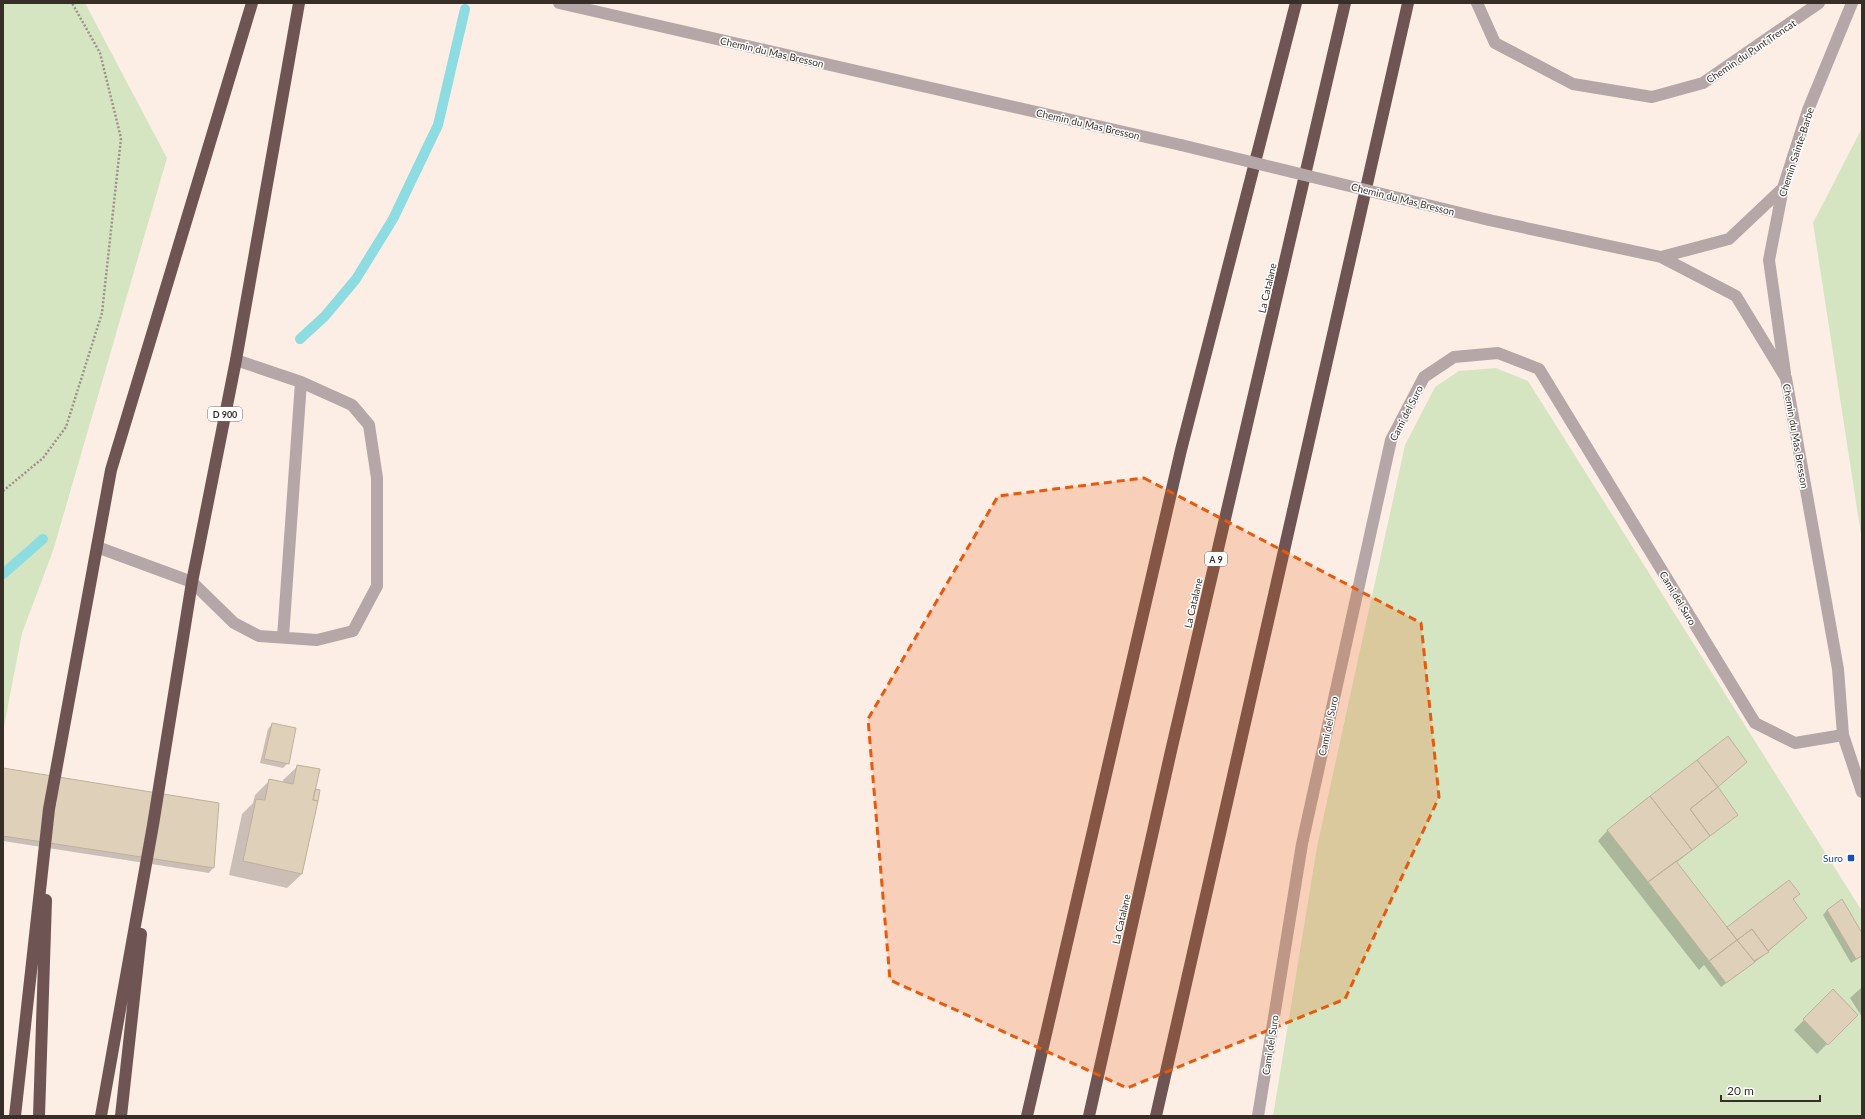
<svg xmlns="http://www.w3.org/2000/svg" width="1865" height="1119" viewBox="0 0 1865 1119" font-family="Lato,sans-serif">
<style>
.green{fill:#d6e5c1}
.shadow{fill:#0003}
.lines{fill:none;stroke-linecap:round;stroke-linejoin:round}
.stream{stroke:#8cdce1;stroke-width:10}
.building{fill:#dfd0ba;stroke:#bfb09b}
.path{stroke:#9d9189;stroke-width:2.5;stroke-dasharray:2 2;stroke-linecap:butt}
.lane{stroke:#b5a7a7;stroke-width:12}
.street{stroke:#b5a7a7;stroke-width:12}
.highway{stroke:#6e5553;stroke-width:12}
.street-bridge{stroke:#b5a7a7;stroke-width:12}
.marked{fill:#e8590c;fill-opacity:0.2;stroke:#e8590c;stroke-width:3;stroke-dasharray:8 5;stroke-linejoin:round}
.transit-dot{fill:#1a4fb4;stroke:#fff;stroke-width:1.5}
.labels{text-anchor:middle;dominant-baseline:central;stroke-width:3;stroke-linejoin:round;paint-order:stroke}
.shield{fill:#fff;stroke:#736d68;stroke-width:1}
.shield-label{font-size:9px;font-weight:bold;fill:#372e28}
.street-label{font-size:10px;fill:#372e28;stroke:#fff}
.transit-label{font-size:10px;fill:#164399;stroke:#fff;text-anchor:end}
</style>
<rect width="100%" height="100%" fill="#fdeee5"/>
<path class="green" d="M3,3H85L167,158L53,551L22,633L3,732Z
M1862,128V541L1813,223Z
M1496,368L1528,381L1862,911V1116H1273L1317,847L1405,445L1435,387L1459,371Z"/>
<path class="shadow" d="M272,724L288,763L283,768L260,763L268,729Z
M1727,738L1746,762L1717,787L1704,840L1676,863L1727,928L1789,881L1799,894L1793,900L1806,918L1763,956L1721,987L1704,965L1699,970L1598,841L1607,831Z
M298,766L314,790L302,874L287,888L229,875L242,814L253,803L255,795L270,780L283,783V780Z
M3,769L218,804L213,868L209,873L3,841Z
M1827,910L1862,935V956L1851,963L1823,915Z
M1862,987V1017L1850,998Z
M1833,991L1856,1015L1817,1054L1794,1030Z"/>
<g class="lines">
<path class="stream" d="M300,339L325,316L356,279L393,219L438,125L465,9
M3,574L43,539"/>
</g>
<path class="building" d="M272,723L296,728L289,764L264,759Z
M1728,736L1747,762L1718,787L1697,760Z
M1697,760L1718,787L1690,809L1710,836L1692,850L1650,796Z
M297,765L320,769L313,800L318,801L302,874L243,861L256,799L265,800L269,779L293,784Z
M3,768L219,803L214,868L3,836Z
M1718,787L1738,815L1710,836L1690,809Z
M315,789L320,790L318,801L313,800Z
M1650,796L1692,850L1648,882L1607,830Z
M1676,861L1737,940L1709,961L1648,882Z
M1789,880L1800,894L1793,899L1807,918L1768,951L1752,929L1737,940L1727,927Z
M1842,899L1862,933V956L1856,959L1827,910Z
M1752,929L1769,952L1754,961L1737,940Z
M1737,940L1755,962L1726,983L1709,961Z
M1833,989L1858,1015L1828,1045L1803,1019Z"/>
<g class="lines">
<path class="path" d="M3,491L43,458L66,427L102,313L121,138L100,53L72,3"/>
<path class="lane" d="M97,547L192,582L234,623L259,636L317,640L353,631L377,586V478L369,425L352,405L301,382L236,360
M283,637L301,382"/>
<path class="street" d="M559,3L1181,145
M1477,3L1495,43L1573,84L1652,97L1703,83L1819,3
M1489,220L1661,257L1736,296L1786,378L1838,669L1843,735L1862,792
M1661,257L1729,239L1783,188
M1785,373L1769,260L1783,188L1808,110L1852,3
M1258,1116L1302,844L1391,440L1424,377L1454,357L1498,353L1539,369L1755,723L1795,743L1843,735"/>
<path class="highway" d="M15,1116L49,809L111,470L252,3
M39,1116L46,900
M101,1116L153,825L192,582L236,360L299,3
M121,1116L141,934
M1027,1116L1181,450L1296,3
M1089,1116L1171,751L1345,3
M1156,1116L1408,3"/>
<path class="street-bridge" d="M1181,145L1489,220"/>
</g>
<path class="marked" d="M1144,478L1421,623L1439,797L1345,999L1127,1088L890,980L868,719L998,496Z"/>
<rect class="transit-dot" x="1847" y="854" width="8" height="8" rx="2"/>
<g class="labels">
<g class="shield">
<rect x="208" y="407" width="34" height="14" rx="3"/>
<rect x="1205" y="552" width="22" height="14" rx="3"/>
</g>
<g class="shield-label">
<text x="225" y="414">D 900</text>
<text x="1216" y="559">A 9</text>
</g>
<g class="street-label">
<text transform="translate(1751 51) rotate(-34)">Chemin du Punt Trencat</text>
<text transform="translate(772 52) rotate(13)">Chemin du Mas Bresson</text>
<text transform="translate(1088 124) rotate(13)">Chemin du Mas Bresson</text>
<text transform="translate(1796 152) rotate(-72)">Chemin Sainte-Barbe</text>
<text transform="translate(1403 199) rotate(14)">Chemin du Mas Bresson</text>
<text transform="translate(1267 288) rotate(-77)">La Catalane</text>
<text transform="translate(1406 413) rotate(-63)">Cami del Suro</text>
<text transform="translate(1796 436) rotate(80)">Chemin du Mas Bresson</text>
<text transform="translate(1678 598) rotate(59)">Cami del Suro</text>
<text transform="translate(1193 603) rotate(-77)">La Catalane</text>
<text transform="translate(1328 726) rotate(-78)">Cami del Suro</text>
<text transform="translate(1121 919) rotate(-77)">La Catalane</text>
<text transform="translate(1270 1045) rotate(-81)">Cami del Suro</text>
</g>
<g class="transit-label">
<text x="1843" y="858">Suro</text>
</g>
</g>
<rect width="1865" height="1119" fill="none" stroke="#372e28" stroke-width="8"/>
<path d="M1721 1095v6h99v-6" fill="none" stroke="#372e28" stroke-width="2"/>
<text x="1727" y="1095" font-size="12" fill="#372e28" stroke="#ffffff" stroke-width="3" paint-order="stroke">20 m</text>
</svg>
